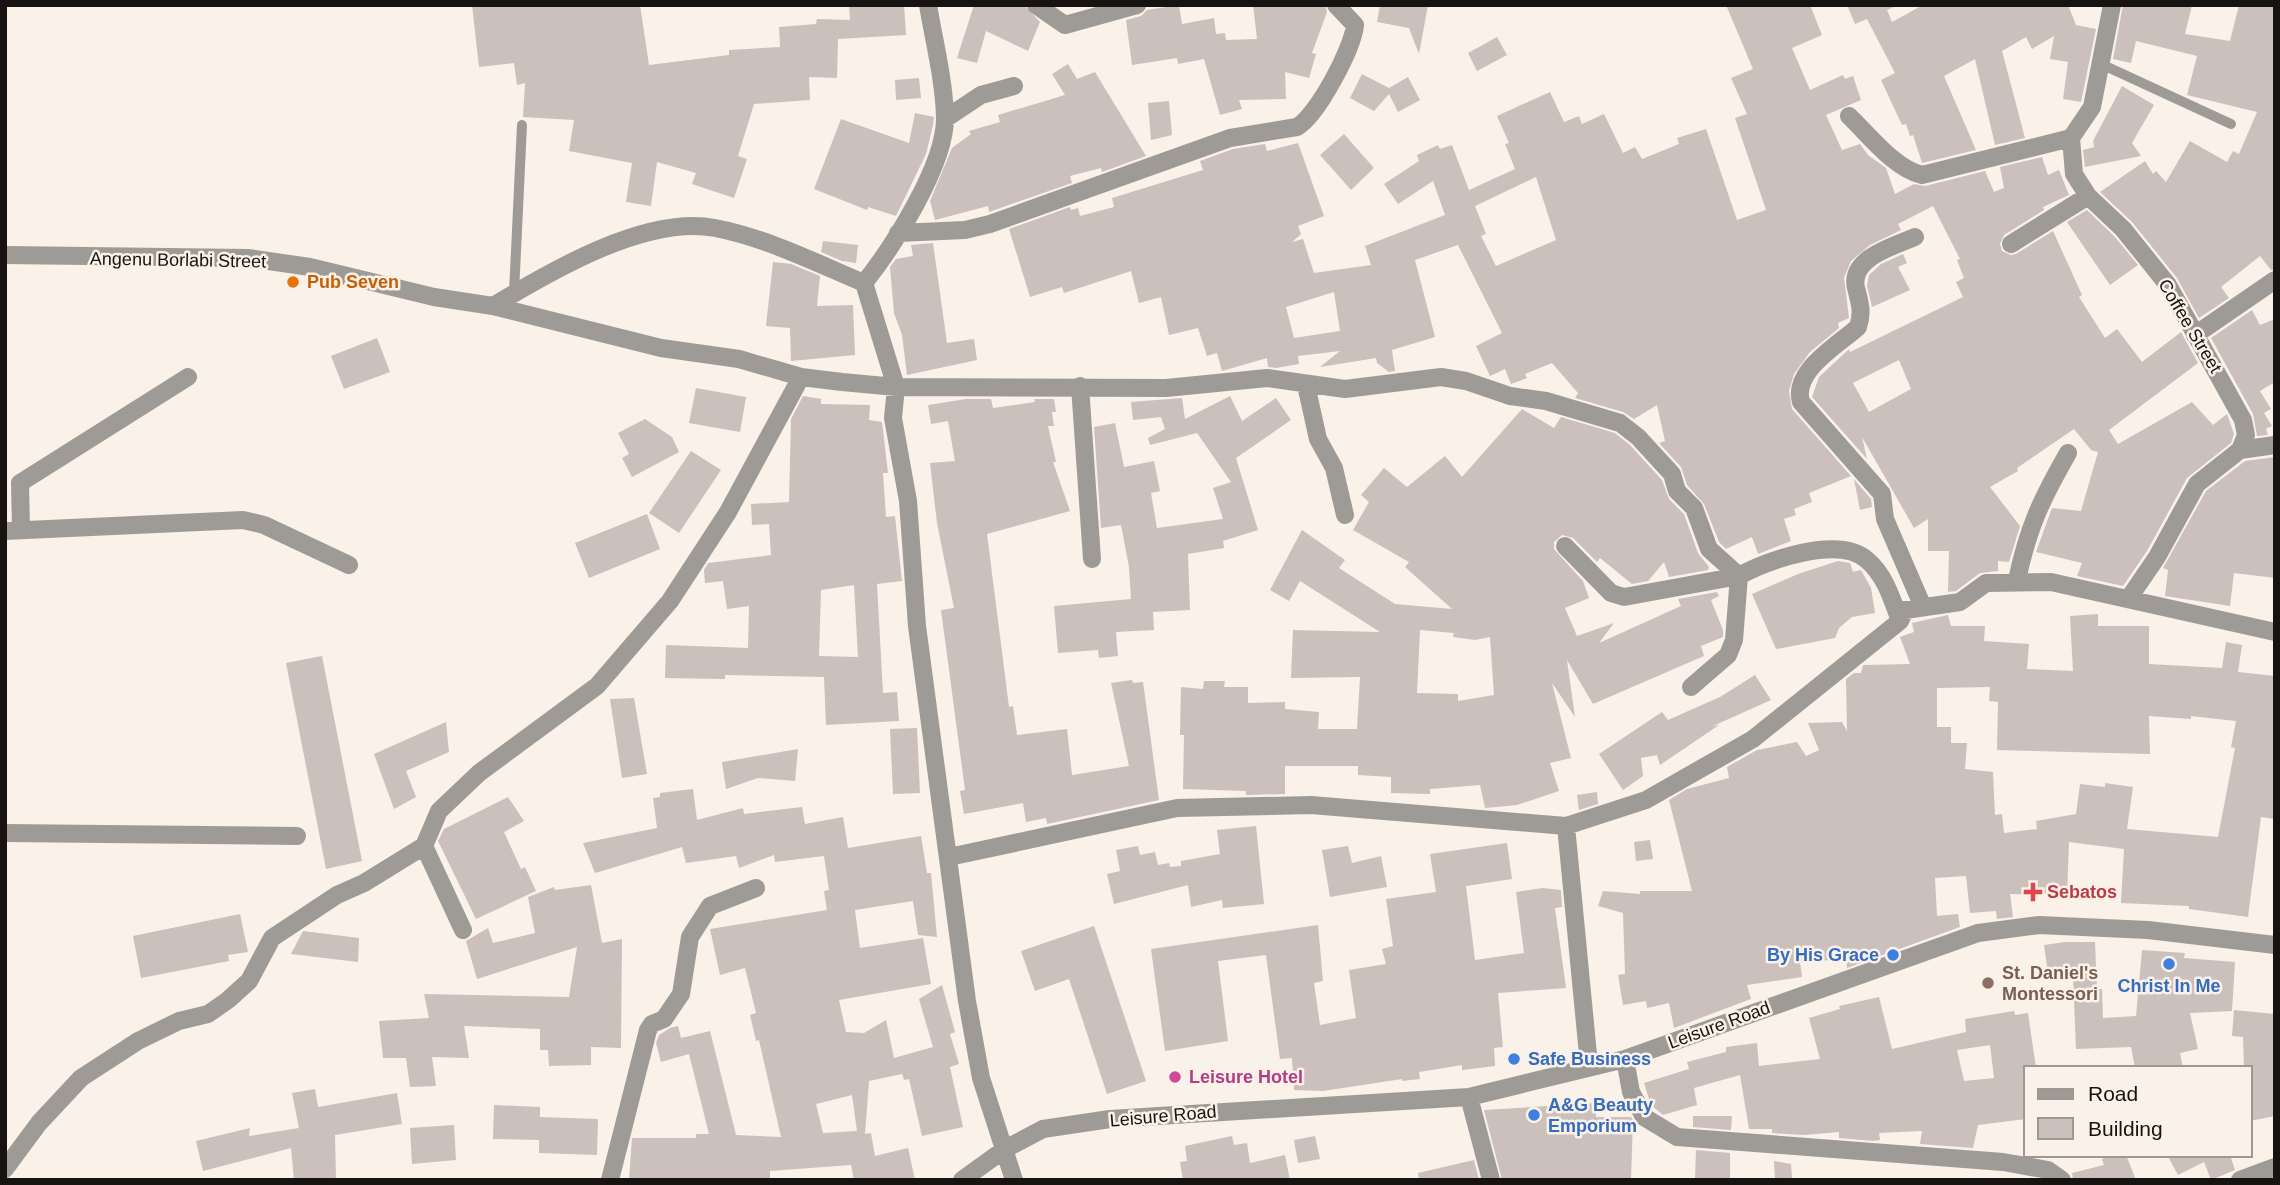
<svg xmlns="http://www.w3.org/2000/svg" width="2280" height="1185" viewBox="0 0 2280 1185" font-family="Helvetica,sans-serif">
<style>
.building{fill:#cbc0bb;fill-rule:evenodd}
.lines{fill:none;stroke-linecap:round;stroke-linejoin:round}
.service{stroke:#9e9b97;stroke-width:10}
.minor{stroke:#9e9b97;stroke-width:18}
.food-dot{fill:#e8710a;stroke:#faf1e9;stroke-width:2.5}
.health-dot{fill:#e0444e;stroke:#faf1e9;stroke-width:2.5}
.shop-dot{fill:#3f7fe0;stroke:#faf1e9;stroke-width:2.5}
.education-dot{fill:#8d6e63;stroke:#faf1e9;stroke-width:2.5}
.hotel-dot{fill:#d1479c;stroke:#faf1e9;stroke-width:2.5}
.labels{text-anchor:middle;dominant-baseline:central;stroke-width:5;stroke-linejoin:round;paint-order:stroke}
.street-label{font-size:18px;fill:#161310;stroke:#faf1e9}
.food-label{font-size:18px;font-weight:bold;fill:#c56008;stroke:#faf1e9;text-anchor:start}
.health-label{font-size:18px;font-weight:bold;fill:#be3a42;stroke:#faf1e9;text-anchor:start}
.shop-label{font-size:18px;font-weight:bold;fill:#366cbe;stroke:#faf1e9;text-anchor:start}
.education-label{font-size:18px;font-weight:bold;fill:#785e54;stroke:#faf1e9;text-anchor:start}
.hotel-label{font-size:18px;font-weight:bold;fill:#b23c85;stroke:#faf1e9;text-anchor:start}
</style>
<rect width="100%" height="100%" fill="#faf1e9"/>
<path class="building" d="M472,5H640L649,65L729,55V50L780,47L779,27L816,24L817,19L850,20L849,5H904L906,35L838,39L837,78L809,77L810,100L754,104L738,156L747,159L734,198L692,184L696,173L657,162L651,206L626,202L632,163L569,151L574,120L523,117L525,83L517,85L514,63L479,67Z
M974,5L1025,6L1040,22L1028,51L986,31L977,63L957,58Z
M1179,5L1182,24L1214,18L1216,34L1225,33L1226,40L1257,39L1253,5H1325L1327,12L1312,53L1316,54L1309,78L1285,72L1286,99L1239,100L1242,109L1220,115L1204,59L1178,64L1177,58L1132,65L1126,20L1141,16L1147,10Z
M1380,5H1428L1419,54L1409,28L1377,22Z
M1726,5H1810L1822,35L1792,48L1810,90L1843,75L1845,79L1853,76L1861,100L1826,115L1842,150L1860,144L1868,155L1886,168L1895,194L1914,184L1925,186L1985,171L1994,192L2004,188L2000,167L2042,157L2048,175L2059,170L2069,195L2043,207L2044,210L2004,235L2000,244L2002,251L2011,255L2016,254L2053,231L2082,295L2079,297L2105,338L2117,329L2142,362L2181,332L2198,363L2109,430L2118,444L2192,402L2213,425L2227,414L2234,434L2231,443L2187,478L2147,551L2123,586L2077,576L2082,563L2036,552L2052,508L2081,511L2098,452L2091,450L2074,429L2017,468L2018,471L1990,487L2020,526L2009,562L1998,561V571L1980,573L1956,591L1948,592L1949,551H1928V519L1914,528L1862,437L1867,459L1812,397L1819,377L1849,349L1850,352L1963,297L1956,282L1964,278L1957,260L1960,259L1933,206L1898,224L1901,230L1870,245L1851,261L1844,278L1849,318L1838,323L1839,328L1810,352L1794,374L1789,391L1792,409L1851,476L1809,493L1812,502L1794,509L1796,515L1784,519L1791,541L1758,554L1752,537L1726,549L1719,542L1704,504L1687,485L1681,467L1659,443L1665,441L1657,405L1634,419L1623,412L1575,398L1578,393L1552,363L1525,374L1527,378L1511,384L1505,369L1490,376L1476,346L1502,333L1458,245L1415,260L1435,337L1392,350L1395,371L1389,372L1377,363L1376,358L1320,367L1340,351L1298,356L1299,364L1276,368L1268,367L1267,358L1222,371L1217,353L1207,356L1198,328L1169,335L1161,297L1139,303L1131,271L1064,293L1062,287L1030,297L1009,229L1070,207L1071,210L1078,208L1080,216L1114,207L1112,198L1203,170L1200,161L1233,149L1265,144L1267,151L1298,143L1324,216L1298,226L1301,234L1292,242L1303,239L1314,273L1371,265L1365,246L1445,215L1433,181L1398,204L1384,184L1419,161L1417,155L1438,145L1440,149L1452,145L1469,190L1515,169L1505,144L1509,143L1497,116L1550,92L1564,122L1579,116L1582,124L1604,114L1623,153L1635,147L1642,159L1679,144L1677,138L1706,129L1737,220L1766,210L1735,118L1747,114L1731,78L1753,69ZM1536,177L1556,240L1496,266L1481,236L1486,234L1475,206ZM1334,292L1340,331L1294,338L1286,307ZM1899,360L1911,389L1869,412L1853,383Z
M1847,5H1898L1887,10L1892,22L1923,5H2068L2076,25L2096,29L2081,102L2063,99L2068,62L2050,59L2054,36L2032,49L2026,37L2002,51L2025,138L1995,145L1975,59L1944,76L1976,150L1922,163L1913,135L1910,136L1906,124L1902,125L1881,80L1895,73L1867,19L1855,24Z
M2123,5H2192L2185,34L2230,41L2239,5H2275V269L2271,270L2260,256L2221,287L2229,298L2199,318L2177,278L2132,222L2100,192L2145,161L2153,174L2156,171L2166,182L2190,141L2227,162L2233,151L2239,154L2257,112L2187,95L2197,56L2136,41L2131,63L2113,59Z
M1497,37L1507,55L1477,71L1468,53Z
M1068,64L1077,79L1095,72L1146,156L1102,172L1101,168L1070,176L1072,183L989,212L988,206L935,220L930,201L952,148L971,134L969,131L1000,122L998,115L1065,95L1052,74Z
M1362,74L1389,88L1408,77L1420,100L1398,112L1389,94L1374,111L1350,98Z
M919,78L921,98L896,100L895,80Z
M2122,86L2154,105L2132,143L2141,156L2085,167L2083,150L2094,147L2093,141Z
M1169,101L1172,135L1151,140L1148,103Z
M915,113L934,117L933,125L926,154L896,216L868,207L867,210L814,189L841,119L909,143Z
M1344,134L1374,168L1351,190L1320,155Z
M2087,210L2115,237L2138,265L2110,285L2067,222Z
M823,241L858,245L856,263L842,261L821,252Z
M933,243L947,343L974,339L977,360L907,375L902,335L894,313L890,267L896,259L913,256L911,245Z
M1903,254L1907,263L1898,267L1910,290L1872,307L1867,286L1869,275L1881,264Z
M773,262L791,264L820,276L817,306L853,305L855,355L791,361L790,328L766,326Z
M2252,310L2260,325L2275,319V382L2260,391L2271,409L2264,413L2272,426L2266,429L2268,435L2257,436L2253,414L2211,338Z
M377,338L390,372L344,389L331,356Z
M696,388L746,397L740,432L689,423Z
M803,396L821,399V404L870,405L869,420L882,422L888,473H883L886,517L895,516L902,581L877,584L883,693L897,692L899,721L826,725L824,677L725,675V679L665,678L666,645L748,648L749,606L727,609L723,581L705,583L704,570L708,563L771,555L769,524L752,525L751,504L789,502L791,419ZM854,585L858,657L819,656L821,590Z
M1230,396L1242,421L1276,398L1291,420L1236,458L1258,530L1223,541L1224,548L1188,554L1190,610L1153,612L1154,630L1116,632L1118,656L1099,658L1098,650L1058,653L1054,606L1131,599L1129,567L1121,525L1101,528L1094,427L1115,423L1124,467L1154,461L1160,491L1151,493L1157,528L1223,519L1213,488L1231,482L1197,433L1150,445L1148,438L1165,429L1161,417L1133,420L1131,402L1182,398L1185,419Z
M966,399H991L993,408L1035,402L1034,399H1054L1056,412H1052L1054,426H1048L1056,462H1053L1070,511L987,534L1009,707L1013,706L1017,735L1067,729L1072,775L1129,766L1111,683L1132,680L1133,683L1143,682L1159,800L1047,824L1046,818L1026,822L1023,803L964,814L960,791L965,790L941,610L954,608L937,523L930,463L955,461L948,421L931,424L928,405Z
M1522,409L1554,428L1561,417L1615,433L1630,445L1662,480L1669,499L1684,514L1698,553L1709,567L1708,570L1669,577L1664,562L1648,581L1632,584L1600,558L1597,562L1573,538L1562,535L1554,542V549L1583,581L1589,598L1565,608L1577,636L1614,623L1599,643L1681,606L1678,599L1717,592L1719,596L1711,600L1723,630V637L1701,646L1704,656L1593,704L1567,660L1575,717L1552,683L1571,758L1550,763L1559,791L1517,805L1485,808L1480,785L1430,789V794L1391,793V777L1358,775V766H1285V794L1246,795V791L1183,789L1184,735H1180L1181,687L1203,689L1204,681H1225L1224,687H1248V703L1285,702V709L1319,712L1318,729H1357L1360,677L1291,678L1293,630L1380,632L1300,581L1289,601L1270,590L1302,530L1345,560L1339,568L1395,604L1452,609L1405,567L1409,562L1353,530L1369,502L1361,495L1384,468L1407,487L1445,456L1462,477ZM1420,630L1454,633L1453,637L1475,640L1490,637L1494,695L1458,701V694L1417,693Z
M645,419L672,437L679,452L632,477L622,458L629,454L618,433Z
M691,451L721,470L679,533L649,513Z
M2275,457V578L2234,573L2230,606L2165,596L2168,570L2163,568L2206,491L2245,461Z
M1854,479L1871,499L1872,507L1860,510Z
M647,514L660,549L589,578L575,543Z
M1838,561L1850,563L1853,572L1861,570L1871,588L1875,613L1852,617L1839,628L1835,638L1776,649L1752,594L1798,574Z
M2098,614V626H2149V664L2222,668L2226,642L2242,645L2238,672L2275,676V819L2261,817L2248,917L2189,909V906L2121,903L2124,849L2069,842L2067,895L2010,894L2013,917L1997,919L1996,911L1970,913L1966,876L1935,878L1937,916L1958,914L1960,927L1847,968L1846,959L1800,962L1802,977L1747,985L1751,999L1674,1028L1669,1003L1647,1008L1646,1001L1623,1005L1618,975L1625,974L1623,913L1598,906L1603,891L1640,894V891H1692L1669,800L1687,789L1729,778L1727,767L1757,750L1797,742L1806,756L1819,750L1808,723L1842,722L1847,731L1846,679L1854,673H1861L1863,665L1910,664L1900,637L1914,632L1912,623L1948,615L1951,626H1985L1984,641L2029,644L2027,669L2073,671L2070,616ZM1990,687L1989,701L1998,702L1997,750L2150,754L2149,716L2191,719V716L2236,721L2231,747L2235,748L2218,837L2127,829L2133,787L2105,783V787L2080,784L2076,814L2036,821L2037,829L2004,833L2002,814L1995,815L1993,772L1965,769L1967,743H1951V727H1937V688Z
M322,656L362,861L326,869L286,663Z
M1755,675L1771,700L1713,726L1719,725L1660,765L1657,755L1641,758L1643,776L1623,790L1599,754L1662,712L1668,720L1720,697Z
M634,698L647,774L622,778L610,699Z
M446,722L449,752L406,771L416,797L394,809L374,754Z
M917,728L920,793L893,794L890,729Z
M798,749L795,781L758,778L726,789L722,762Z
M693,789L697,820L743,808L744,814L802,807L805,824L843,817L848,848L921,836L927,873H931L937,937L918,935L913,901L855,910L860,948L923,938L931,984L839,1000L846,1032L864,1033L886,1020L894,1058L933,1047L919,999L942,985L955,1032L950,1034L959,1064L950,1067L963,1127L922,1136L909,1079L904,1080L902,1074L869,1081L865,1134L871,1133L875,1156L908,1148L915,1180H854L851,1165L770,1171V1180H629L632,1138H696V1134H709L689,1054L661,1062L656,1043L659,1035L670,1028L678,1026L681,1038L710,1031L736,1135L781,1137L759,1040L756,1041L750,1015L756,1013L745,968L720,975L710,929L827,910L824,891L829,890L824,856L775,862L774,855L739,868L736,856L686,863L682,847L595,873L583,843L657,828L653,798L660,797V793ZM852,1095L857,1131L823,1133L816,1104Z
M1597,792L1598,804L1579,810L1577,795Z
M508,797L524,821L504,832L521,869L525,867L536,891L476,919L438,841L444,829Z
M1256,826L1264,904L1223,908L1222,900L1191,907L1188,885L1114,904L1107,874L1120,871L1116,850L1138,846L1140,855L1155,852L1158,865L1169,863L1170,867L1181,866V861L1220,854L1217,830Z
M1650,840L1653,859L1636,861L1634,842Z
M1507,843L1512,879L1466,886L1475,960L1524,953L1516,892L1543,888L1561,890L1562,907L1555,908L1566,988L1498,993L1503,1047L1494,1048L1495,1066L1462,1070V1065L1419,1072L1420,1079L1402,1081V1079L1323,1091L1294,1090L1292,1058L1280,1059L1266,955L1218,961L1228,1041L1165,1051L1151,949L1318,925L1323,981L1314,983L1320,1025L1356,1018L1349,970L1386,964L1382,949L1393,946L1386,899L1436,892L1430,854Z
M1348,846L1352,863L1381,856L1387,887L1330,897L1322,850Z
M591,885L602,943L622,939L621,1048L591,1047V1065L549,1066L548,1050H540V1029L464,1026L469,1058L432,1057L436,1086L410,1087L406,1058H383L379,1021L429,1018L424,994L569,997L577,947L477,979L466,941L488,928L493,943L535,933L528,897L554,887L555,890Z
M240,914L248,952L228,955L229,961L141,978L133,936Z
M1094,926L1146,1081L1107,1094L1069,979L1035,991L1021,951Z
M303,931L359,938L358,962L291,954Z
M2065,942H2095L2097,989H2102L2103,1018L2136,1016L2142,950L2185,953L2184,958L2235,962L2232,1011L2190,1013L2198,1049L2180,1053L2183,1068H2135L2131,1047L2076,1049L2073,976L2049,980L2044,945Z
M1879,997L1892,1049L1966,1032L1965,1019L2014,1011L2015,1015L2028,1013L2036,1068H2026V1119L1978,1125L1973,1148L1920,1144L1922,1131L1879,1133L1880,1140L1873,1141L1839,1138V1132L1804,1135L1772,1133V1129H1749L1740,1075L1694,1088L1697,1105L1663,1115L1651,1105L1644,1083L1689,1069L1687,1062L1726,1052V1047L1757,1043L1759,1066L1820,1059L1809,1018L1840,1009L1839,1006ZM1990,1045L1994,1078L1964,1081L1957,1050Z
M2234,1010L2275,1014V1116L2250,1121V1068H2244L2243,1037L2232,1036Z
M315,1089L318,1107L397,1093L402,1124L335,1135L336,1180H294L291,1148L203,1171L196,1141L250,1128L249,1136L299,1128L292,1093Z
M1596,1103V1117H1631L1633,1120L1631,1180H1502L1484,1110Z
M494,1105L540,1107V1117L598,1119L597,1155L539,1153V1140L493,1139Z
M1693,1116H1732L1731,1130L1693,1127Z
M454,1125L456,1160L412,1164L410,1128Z
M1232,1136L1234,1145L1247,1143L1250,1163L1285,1155L1290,1180H1183L1180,1162L1187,1161L1185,1146Z
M1315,1136L1320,1159L1298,1163L1294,1140Z
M1696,1150L1730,1153V1180H1695Z
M2111,1155H2126L2136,1180H2073L2072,1173L2104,1165L2102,1159Z
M2167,1155H2230L2235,1170L2211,1180L2204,1162L2178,1175Z
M1474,1160L1479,1180H1419L1418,1173Z
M1774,1161L1791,1164L1792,1178L1775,1179Z"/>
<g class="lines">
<path class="service" d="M2101,64L2231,124
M514,293L522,125"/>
<path class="minor" d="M1036,5L1065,25L1137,5
M2112,5L2092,107L2071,138L2074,174L2088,196L2123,229L2168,285L2243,420L2246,435L2240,450L2197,484L2157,557L2129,598
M1849,116C1870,136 1894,168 1922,175L2071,138
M945,119L981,95L1014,86
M898,233L965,230L990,224L1230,138L1297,127C1317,116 1353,48 1355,25L1336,5
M1915,237C1894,246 1849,258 1856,288C1860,303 1863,313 1858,327C1837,346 1792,371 1801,402L1882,494L1885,519L1923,607
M2011,244L2088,196
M5,255L248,258L310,267L434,297L493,306L661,348L739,359L801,377L842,382L896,387L1166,388L1267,378L1345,389L1441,377L1466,381L1510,396L1546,401L1620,423L1638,437L1672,474L1677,491L1694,508L1709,549L1739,576C1767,560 1839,535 1867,560C1885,575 1892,599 1900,621
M864,283L896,387L893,418L908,501L917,626L967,1001L981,1078L1014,1180
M864,283C893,247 946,164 945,117C944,80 934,41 928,5
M493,306C551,271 646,215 715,228C767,238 816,263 864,283
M2195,335L2275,280
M1306,385L1318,439L1334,468L1345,515
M1080,386L1092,559
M2240,450L2275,445
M21,530L20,483L188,377
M5,531L243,520L264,525L349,565
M1565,546L1611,593L1624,597L1739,576L1734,640L1728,655L1691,687
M2017,580C2028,528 2041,500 2068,453
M1566,826L1589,1065
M5,833L297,836
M949,857L1177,808L1311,805L1566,826L1646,800L1753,739L1900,621L1905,610L1960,602L1986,583L2051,582L2275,632
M463,930L424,846L439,811L479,773L597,686L670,601L728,512L801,377
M1625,1059L1631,1092L1644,1117L1677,1137L2003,1162L2048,1170L2062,1180
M1469,1097L1491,1180
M5,1169L39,1123L81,1078L138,1041L179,1021L208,1014L228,1000L249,981L272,938L337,895L364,883L424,846
M610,1180L648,1030L652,1024L664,1019L681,994L690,937L710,906L756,888
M962,1180L1005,1149L1043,1129L1110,1119L1469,1097L1625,1059L1978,933L2039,925L2148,930L2275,945
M2240,1180L2275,1167"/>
</g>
<circle class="food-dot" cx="293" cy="282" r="7"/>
<path class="health-dot" d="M2029.5 881.5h7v7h7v7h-7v7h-7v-7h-7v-7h7z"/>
<g class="shop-dot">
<circle cx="1893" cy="955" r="7"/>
<circle cx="2169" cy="964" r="7"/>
<circle cx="1514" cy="1059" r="7"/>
<circle cx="1534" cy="1115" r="7"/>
</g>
<circle class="education-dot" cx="1988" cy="983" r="7"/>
<circle class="hotel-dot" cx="1175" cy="1077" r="7"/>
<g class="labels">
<g class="street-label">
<text transform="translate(178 260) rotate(1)">Angenu Borlabi Street</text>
<text transform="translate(2190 326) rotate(59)">Coffee Street</text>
<text transform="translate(1719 1025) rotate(-20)">Leisure Road</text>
<text transform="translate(1163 1116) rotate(-5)">Leisure Road</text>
</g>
<g class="food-label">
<text x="307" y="282">Pub Seven</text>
</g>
<g class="health-label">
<text x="2047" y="892">Sebatos</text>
</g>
<g class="shop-label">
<text x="1879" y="955" text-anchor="end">By His Grace</text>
<text x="2169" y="986" text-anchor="middle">Christ In Me</text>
<text x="1528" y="1059">Safe Business</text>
<text x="1548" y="1105">A&amp;G Beauty<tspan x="1548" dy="21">Emporium</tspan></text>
</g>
<g class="education-label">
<text x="2002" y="973">St. Daniel's<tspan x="2002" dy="21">Montessori</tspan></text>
</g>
<g class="hotel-label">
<text x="1189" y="1077">Leisure Hotel</text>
</g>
</g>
<rect width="2280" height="1185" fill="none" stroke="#161310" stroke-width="14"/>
<rect x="2024" y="1066" width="228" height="91" fill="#faf1e9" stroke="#9f9892" stroke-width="2"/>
<rect x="2038" y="1089" width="35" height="10" fill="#9e9b97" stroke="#9f9892" stroke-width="2"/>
<text x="2088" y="1101" font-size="21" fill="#161310">Road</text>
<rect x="2038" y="1118" width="35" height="21" fill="#cbc0bb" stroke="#9f9892" stroke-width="2"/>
<text x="2088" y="1136" font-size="21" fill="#161310">Building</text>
</svg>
